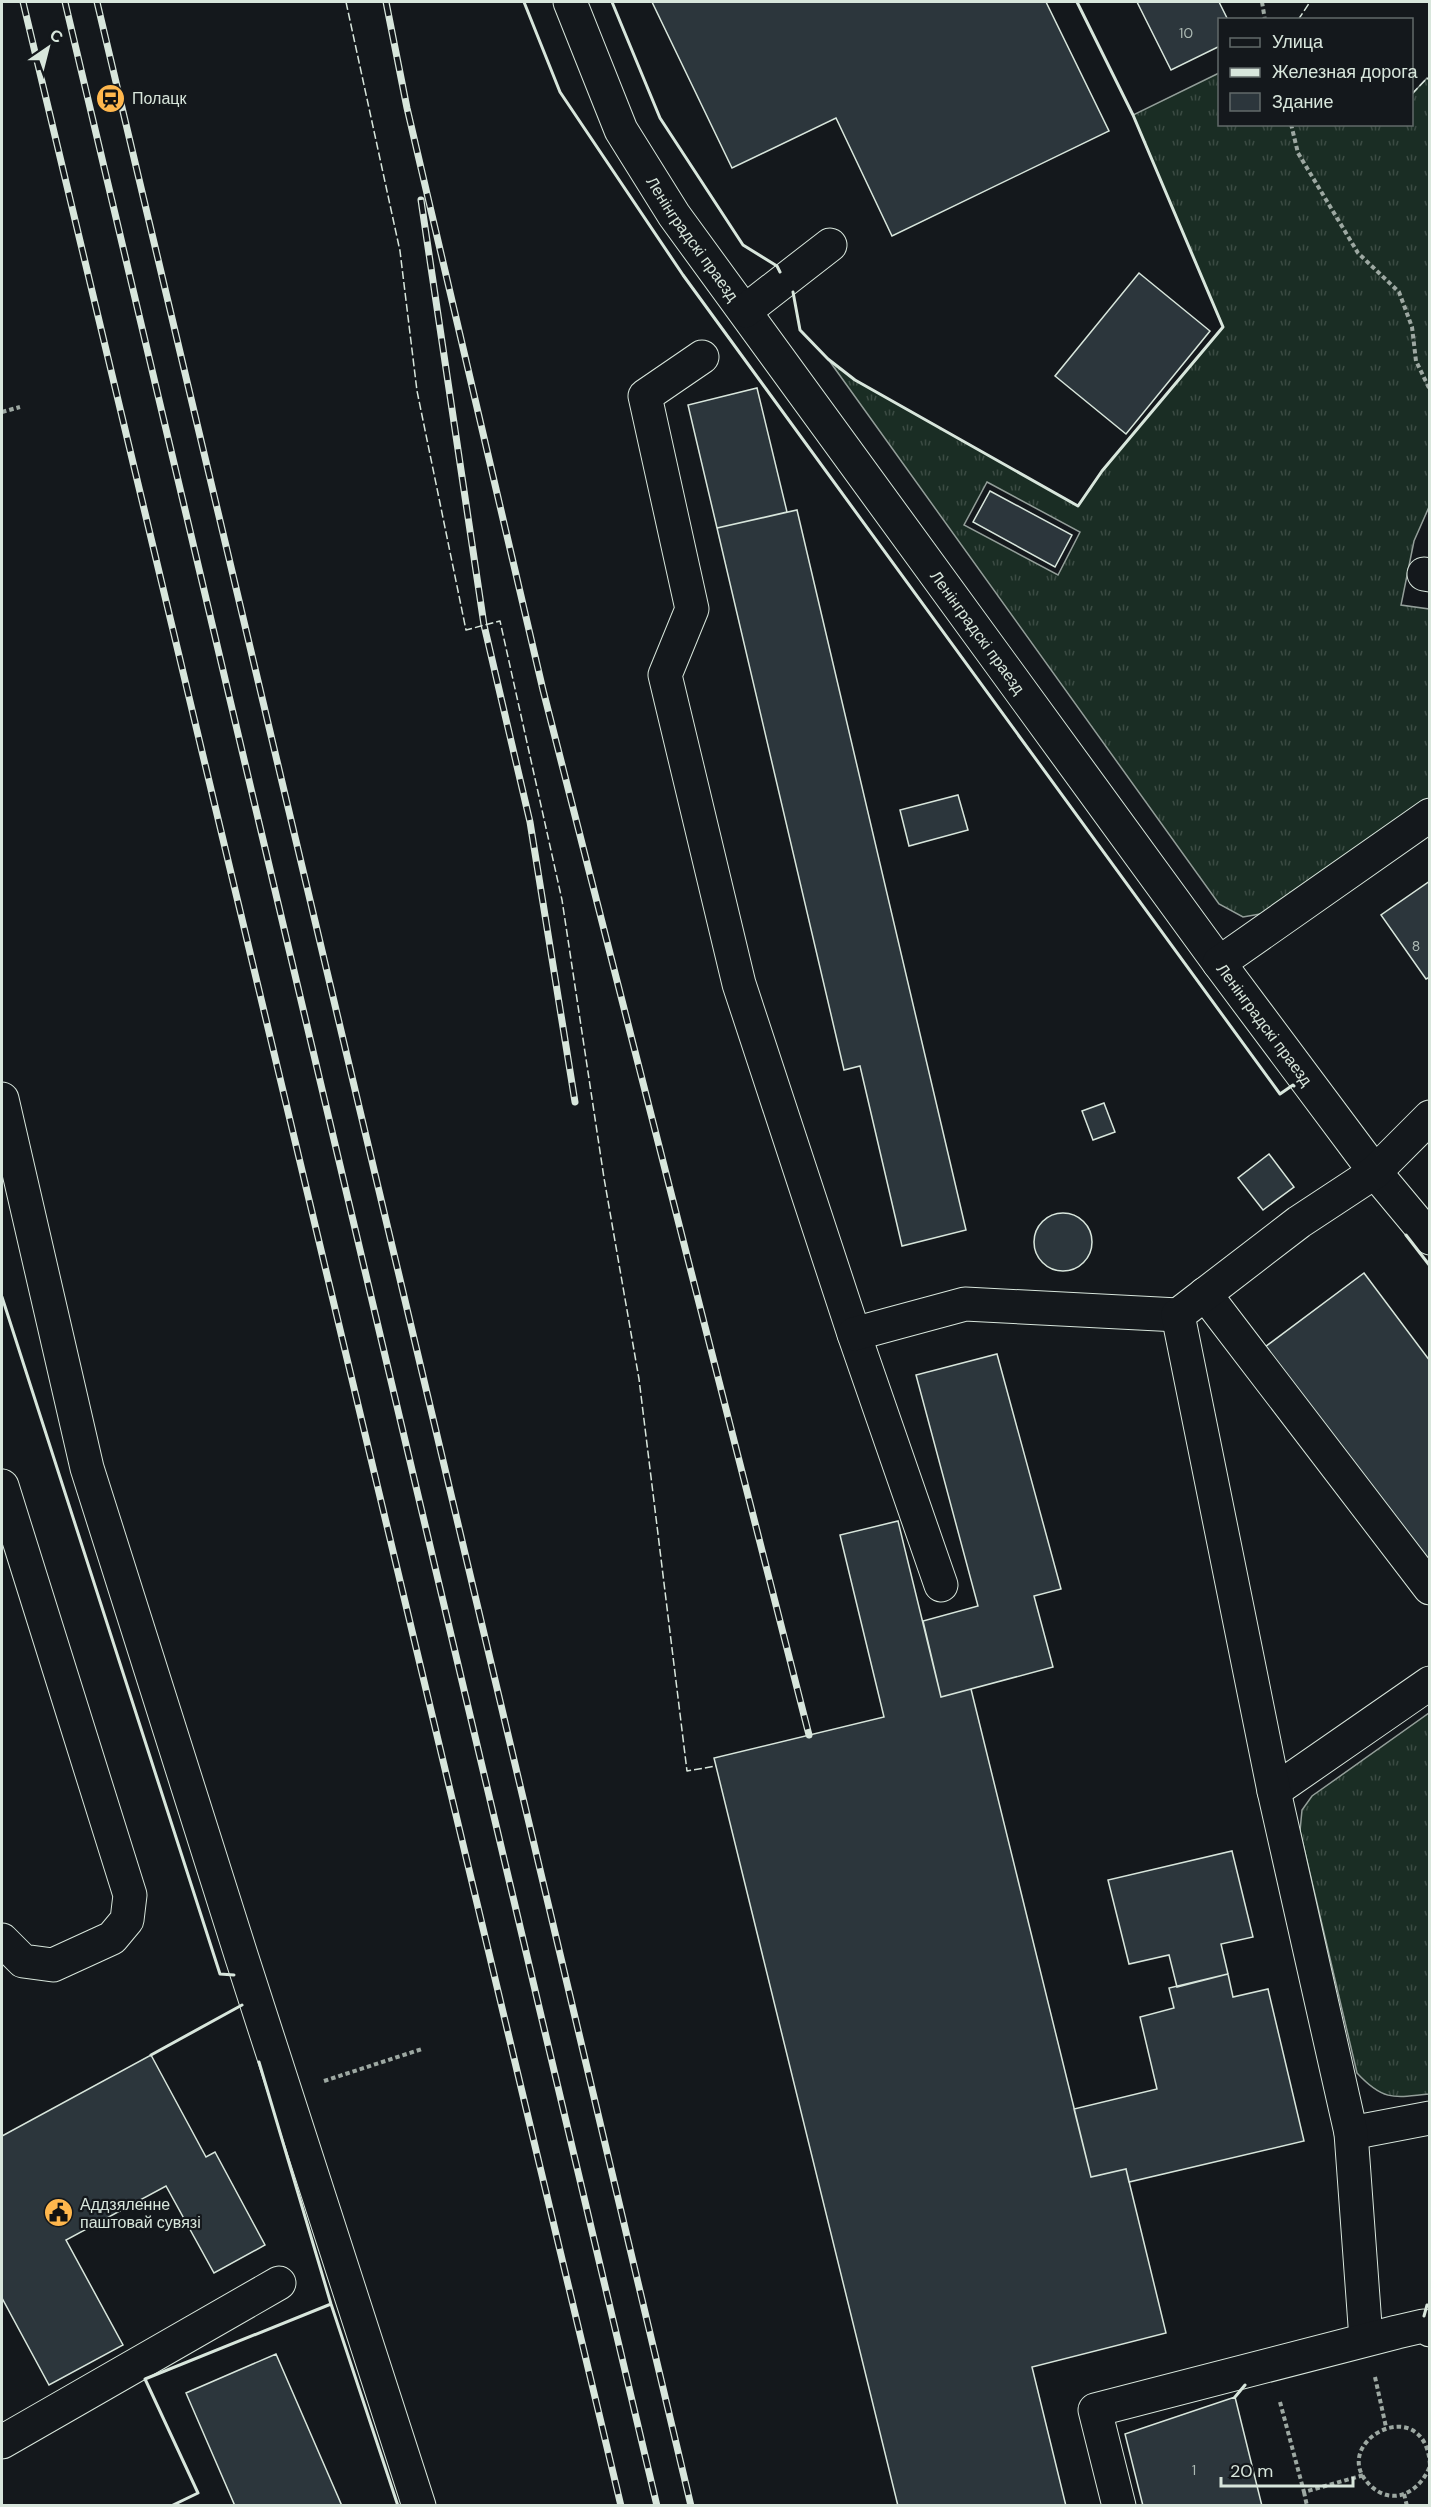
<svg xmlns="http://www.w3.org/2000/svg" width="1431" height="2507" viewBox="0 0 1431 2507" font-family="'DM Sans',sans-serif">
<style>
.grass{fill:url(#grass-tufts);stroke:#939e99;stroke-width:1.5;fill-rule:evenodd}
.building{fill:#2c363c;stroke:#d8e6dc;stroke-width:1.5}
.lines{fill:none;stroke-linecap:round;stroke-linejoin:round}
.minor-casing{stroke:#d8e6dc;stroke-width:35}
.path{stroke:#9da8a2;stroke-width:4;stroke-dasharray:4.5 3;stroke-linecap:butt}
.minor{stroke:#14181c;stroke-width:33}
.rail-casing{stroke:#d8e6dc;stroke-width:7}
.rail{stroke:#14181c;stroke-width:4.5;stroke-dasharray:14;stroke-linecap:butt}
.fence{stroke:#d8e6dc;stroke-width:1.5;stroke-dasharray:8 3;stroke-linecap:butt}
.wall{stroke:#d8e6dc;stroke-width:3}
.labels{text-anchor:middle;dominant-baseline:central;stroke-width:4.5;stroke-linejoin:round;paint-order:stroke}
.number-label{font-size:14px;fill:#adbab4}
.poi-label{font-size:16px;fill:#d8e6dc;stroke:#14181c;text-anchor:start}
.street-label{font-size:16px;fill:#d8e6dc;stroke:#14181c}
</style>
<defs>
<pattern id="grass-tufts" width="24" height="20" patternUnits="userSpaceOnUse" patternTransform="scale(1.5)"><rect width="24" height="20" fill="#1a2d24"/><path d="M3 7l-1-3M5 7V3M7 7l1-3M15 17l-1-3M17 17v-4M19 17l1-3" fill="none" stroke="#3b4b43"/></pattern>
</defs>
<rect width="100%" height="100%" fill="#14181c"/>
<path class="grass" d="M1219,73L1220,124H1412V94L1427,78L1429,80V507L1414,541L1401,605L1429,609V799L1266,913L1243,917L1219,904L828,359L855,380L1078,506L1102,471L1223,327L1133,115ZM987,482L1080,532L1058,575L964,525Z
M1429,1713V2094C1394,2098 1383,2101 1357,2073L1300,1831L1302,1810L1312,1796Z"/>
<path class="building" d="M652,2H1046L1109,131L892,236L836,118L732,168Z
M1137,2H1219L1228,20H1220V46L1171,70Z
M1139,273L1210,331L1126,434L1055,376Z
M757,388L787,512L717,528L688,405Z
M990,491L1072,535L1055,567L973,522Z
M797,510L966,1230L902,1246L860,1066L844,1070L717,528Z
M958,795L968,830L909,846L900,810Z
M1430,881V977L1426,979L1381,915Z
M1104,1103L1115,1132L1093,1140L1082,1111Z
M1269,1154L1294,1187L1263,1210L1238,1178Z
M1034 1242a29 29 0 1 1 58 0a29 29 0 1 1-58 0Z
M1364,1273L1430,1361V1565L1265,1347Z
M997,1354L1061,1589L1034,1596L1053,1667L941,1697L923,1621L978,1606L916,1375Z
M898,1521L941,1697L971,1689L1091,2177L1126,2169L1166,2333L1032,2367L1066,2506H898L714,1758L884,1717L840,1535Z
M1232,1851L1253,1937L1221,1944L1228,1974L1177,1987L1169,1955L1129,1964L1108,1880Z
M1228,1974L1233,1997L1268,1989L1304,2141L1129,2182L1126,2169L1091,2177L1074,2109L1157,2089L1140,2017L1174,2008L1169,1988Z
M151,2055L206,2157L215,2152L265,2245L214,2273L166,2186L66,2240L123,2345L49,2385L2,2298V2136Z
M276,2354L342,2506H235L186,2393Z
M1235,2397L1262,2506H1143L1125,2434Z"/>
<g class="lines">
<defs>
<g id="minor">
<path id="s1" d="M570,2L621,130L674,215L1219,963L1375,1172L1430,1238"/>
<path d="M745,311L830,245"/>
<path d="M702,357L645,396L692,609L665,675L739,984L854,1334L941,1585"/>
<path d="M1424,574L1430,575"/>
<path d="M1219,963L1430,815"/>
<path d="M2,1099L87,1468L242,1958L419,2506"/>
<path d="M1205,1294L1430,1588"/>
<path d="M854,1334L965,1304L1178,1315"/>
<path d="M2,1486L130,1895L127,1920L112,1938L53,1965L23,1961L2,1940"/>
<path d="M1274,1791L1430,1683"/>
<path d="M1351,2133L1430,2118"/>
<path d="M1366,2339L1351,2133L1274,1791L1178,1315L1299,1222L1375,1172L1430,1117"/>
<path d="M2,2442L279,2283"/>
<path d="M1119,2506L1095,2410L1397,2332L1423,2326L1430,2330"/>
</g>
</defs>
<use href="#minor" class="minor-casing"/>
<path class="path" d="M1262,2L1265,20
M1291,124L1298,153L1358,253L1399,292L1412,327L1416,361L1430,390
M2,412L20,407
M324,2081L422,2049
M1375,2377L1386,2427
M1280,2402L1304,2492L1364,2475
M1430,2465C1425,2388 1323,2444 1372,2487C1395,2507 1421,2490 1430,2466
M1304,2492L1307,2506
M1404,2494L1407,2506"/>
<use href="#minor" class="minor"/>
<defs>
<path id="rail" d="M23,2L621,2506
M65,2L657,2506
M97,2L691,2506
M386,2L407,108L543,690L809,1735
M421,200L484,625L530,822L575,1102"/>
</defs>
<use href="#rail" class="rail-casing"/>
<use href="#rail" class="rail"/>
<path class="fence" d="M346,2L400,251L417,391L466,630L500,621L562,900L604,1178L639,1379L687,1771L716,1766
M1298,20L1310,2
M1412,94L1427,78L1430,80"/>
<path class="wall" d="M524,2L560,92L683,275L1280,1094L1293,1085L1294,1086
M612,2L660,118L743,245L777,266L780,272
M793,292L800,330L828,359L855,380L1078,506L1102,471L1223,327L1133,115L1077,2
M1406,1235L1430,1266
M2,1297L220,1974L234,1975
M151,2055L242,2005
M259,2062L331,2304L398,2506
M1424,2316L1427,2305L1430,2306
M1235,2397L1245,2385
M171,2506L198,2493L145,2379L331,2304"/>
</g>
<defs>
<symbol id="station-disc" viewBox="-11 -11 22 22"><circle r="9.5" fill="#ffb74d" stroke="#14181c"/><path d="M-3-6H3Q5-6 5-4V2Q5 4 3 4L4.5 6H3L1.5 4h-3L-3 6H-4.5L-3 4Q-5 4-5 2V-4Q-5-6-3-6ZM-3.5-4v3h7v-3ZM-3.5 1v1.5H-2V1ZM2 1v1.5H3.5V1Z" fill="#111"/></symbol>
<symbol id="civic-disc" viewBox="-11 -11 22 22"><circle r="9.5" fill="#ffb74d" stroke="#14181c"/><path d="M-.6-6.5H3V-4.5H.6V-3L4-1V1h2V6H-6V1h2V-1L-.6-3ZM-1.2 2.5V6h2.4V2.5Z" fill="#111"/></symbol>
</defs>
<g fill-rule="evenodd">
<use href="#station-disc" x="94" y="82" width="33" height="33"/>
<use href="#civic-disc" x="42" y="2196" width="33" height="33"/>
</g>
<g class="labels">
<g class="number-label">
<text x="1186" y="33">10</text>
<text x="1416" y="946">8</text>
<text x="1194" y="2470">1</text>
</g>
<g class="poi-label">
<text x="132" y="98">Полацк</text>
<text x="80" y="2204">Аддзяленне<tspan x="80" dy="18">паштовай сувязі</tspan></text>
</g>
<g class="street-label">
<text stroke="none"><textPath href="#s1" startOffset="268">Ленінградскі праезд</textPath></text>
<text stroke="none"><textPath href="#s1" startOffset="754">Ленінградскі праезд</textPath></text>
<text stroke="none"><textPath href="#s1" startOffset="1240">Ленінградскі праезд</textPath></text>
</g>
</g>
<rect width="1431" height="2507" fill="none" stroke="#d8e6dc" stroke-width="6"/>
<rect x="1218" y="18" width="195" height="108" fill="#14181c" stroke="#626a69" stroke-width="1.5"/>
<rect x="1230" y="38" width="30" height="9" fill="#14181c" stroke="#626a69" stroke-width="1.5"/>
<text x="1272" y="48" font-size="18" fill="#d8e6dc">Улица</text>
<rect x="1230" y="68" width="30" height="9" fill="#d8e6dc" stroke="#626a69" stroke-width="1.5"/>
<text x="1272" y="78" font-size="18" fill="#d8e6dc">Железная дорога</text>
<rect x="1230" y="93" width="30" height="18" fill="#2c363c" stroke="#626a69" stroke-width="1.5"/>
<text x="1272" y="108" font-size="18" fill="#d8e6dc">Здание</text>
<g transform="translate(48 48) rotate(35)" stroke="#14181c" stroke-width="4.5" paint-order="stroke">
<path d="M0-4.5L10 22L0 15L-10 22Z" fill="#d8e6dc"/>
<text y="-9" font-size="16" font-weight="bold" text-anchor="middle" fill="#d8e6dc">С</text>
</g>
<path d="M1221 2477v9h132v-9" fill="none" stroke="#d8e6dc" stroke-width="3"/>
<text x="1230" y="2477" font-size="18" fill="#d8e6dc" stroke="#14181c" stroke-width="4.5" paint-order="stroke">20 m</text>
</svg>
